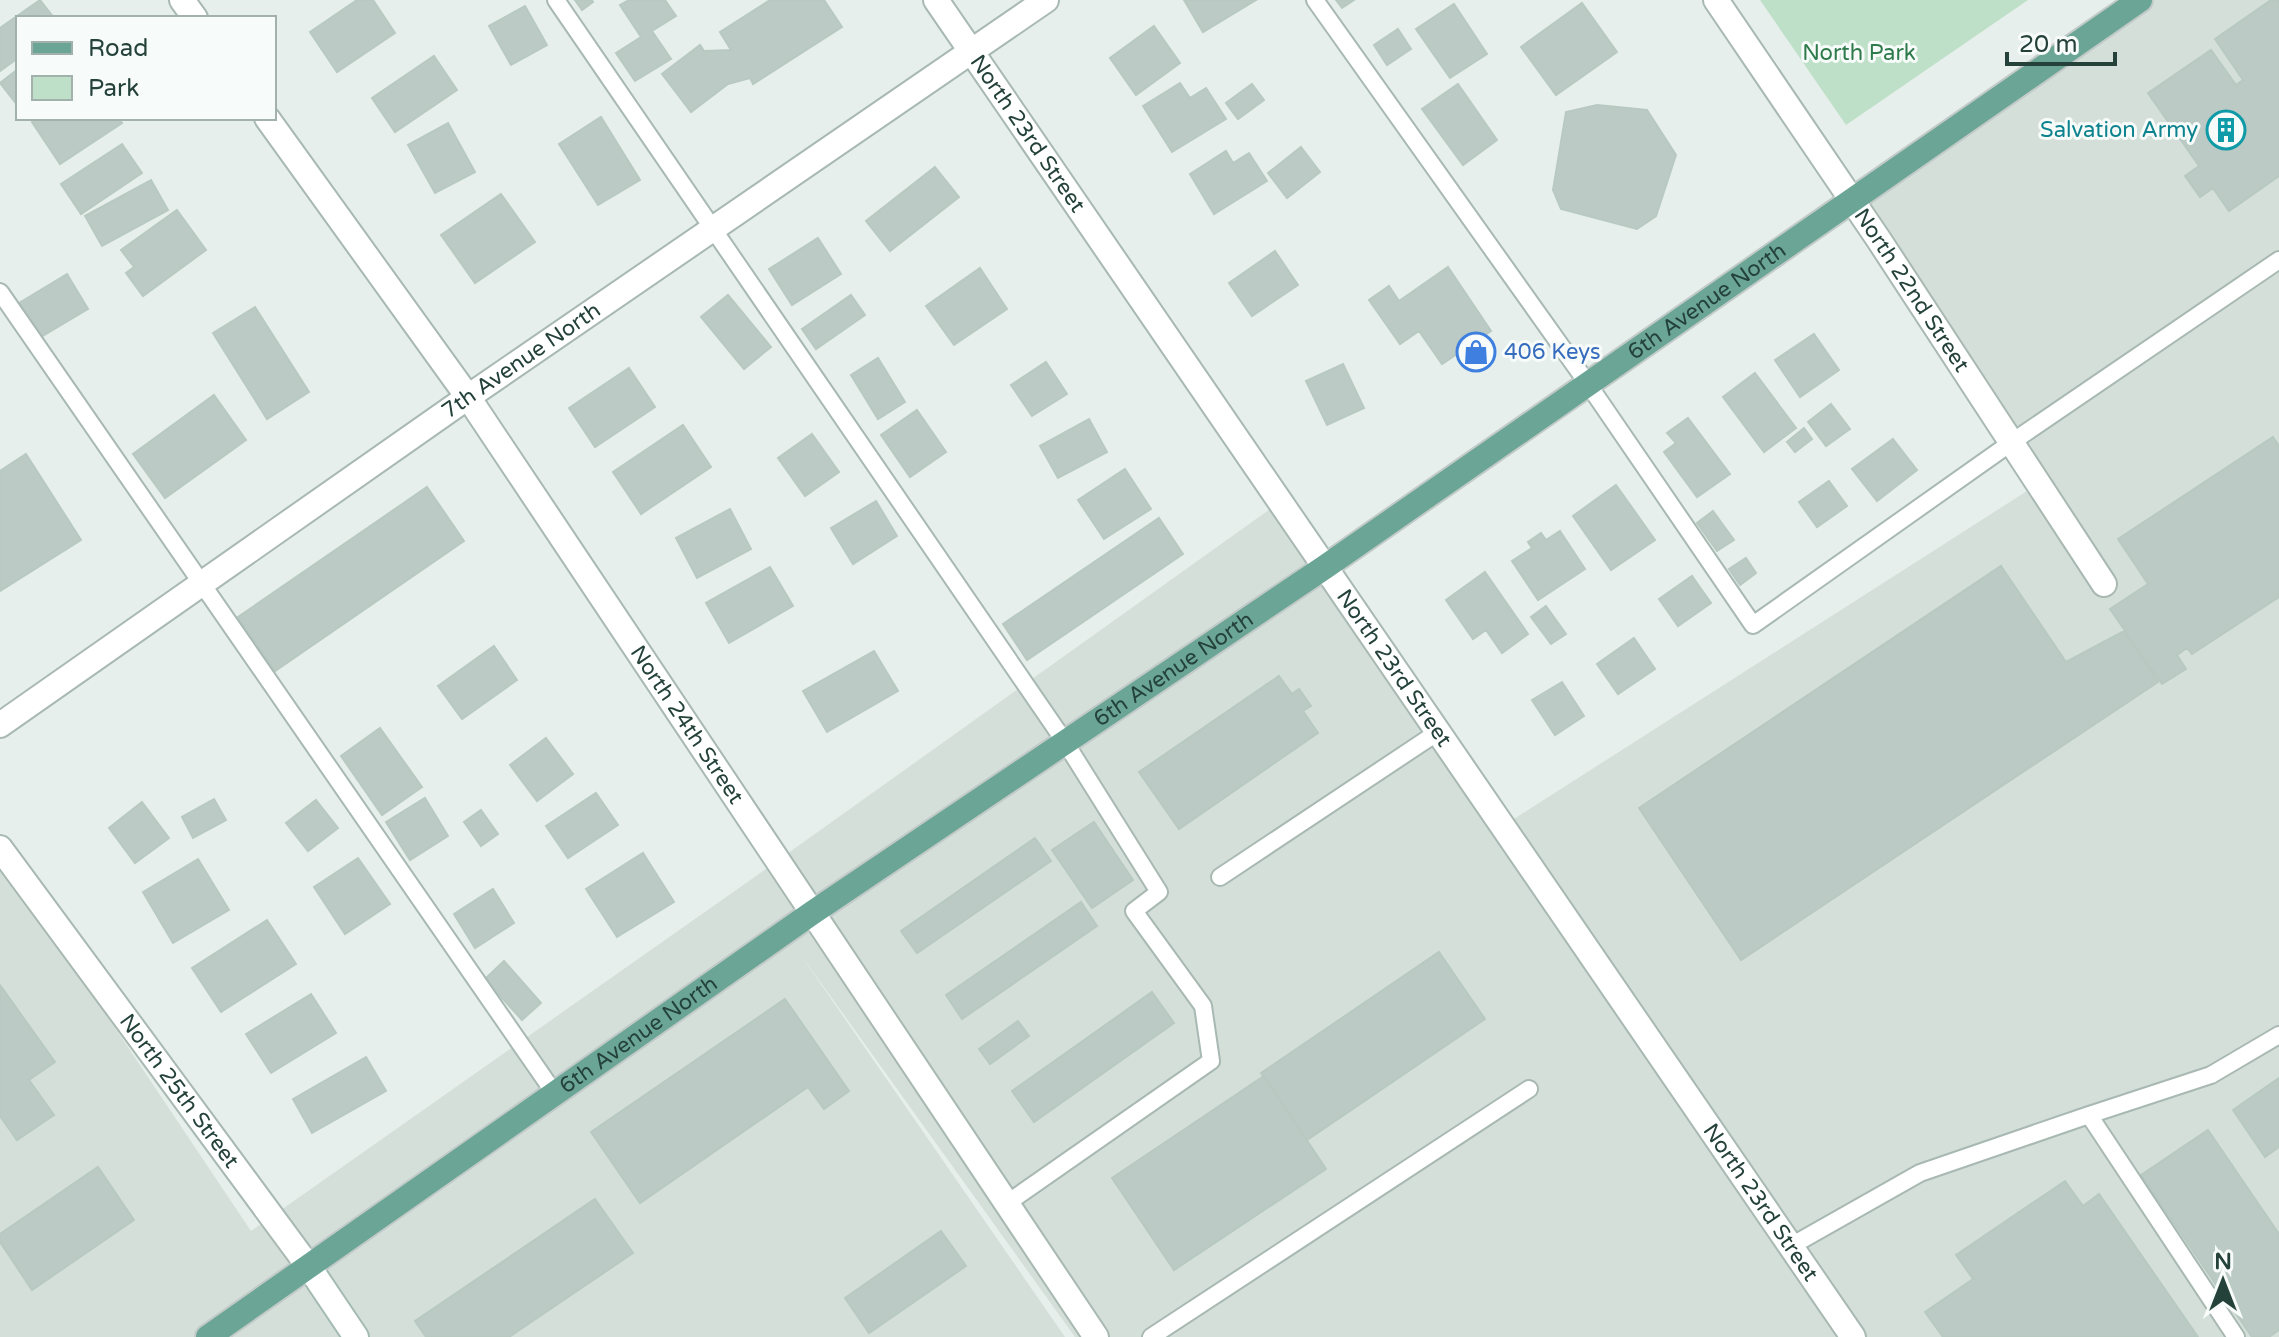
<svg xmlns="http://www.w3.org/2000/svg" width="2279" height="1337" viewBox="0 0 2279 1337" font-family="'Varela Round',sans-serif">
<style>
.built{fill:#d4dfda}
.green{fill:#bfe0c8}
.building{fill:#bbcac4;stroke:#b8c9c2;stroke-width:2}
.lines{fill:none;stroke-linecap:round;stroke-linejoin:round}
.lane-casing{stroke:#a8b8b2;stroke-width:20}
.street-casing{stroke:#a8b8b2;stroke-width:28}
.secondary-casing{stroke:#a4bbb3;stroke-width:28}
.primary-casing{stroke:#c2cac8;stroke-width:28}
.lane{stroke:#fff;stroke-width:16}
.street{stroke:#fff;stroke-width:24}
.secondary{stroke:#fff;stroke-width:24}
.primary{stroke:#6aa596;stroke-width:24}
.labels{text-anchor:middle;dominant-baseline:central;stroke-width:6;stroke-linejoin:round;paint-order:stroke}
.park-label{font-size:22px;fill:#2d7a4b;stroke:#f7fbf9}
.culture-label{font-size:22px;fill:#0d838f;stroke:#f7fbf9;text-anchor:end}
.street-label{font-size:22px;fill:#24423a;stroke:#f7fbf9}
.shop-label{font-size:22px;fill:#366cbe;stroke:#f7fbf9;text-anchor:start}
</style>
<rect width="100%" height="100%" fill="#e6efeb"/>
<path class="built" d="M2153,0H2279V1337H1075L798,951L1065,1337H0V856L251,1231L749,881L1280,502L1503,826L2038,484L1852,199Z"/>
<path class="green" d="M1760,0H2028L1846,125Z"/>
<path class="building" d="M40,0L54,18H18V58L0,71V28Z
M357,0H373L395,33L337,72L310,32Z
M575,0H592L593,2L582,10Z
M629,0H665L676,16L652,31L671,59L635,81L616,53L641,37L620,5Z
M770,0H824L842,27L753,84L750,78L728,84L691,112L662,74L700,45L704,51L731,50L720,32Z
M1184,0H1256L1203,32Z
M1336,0H1354L1342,8Z
M2271,0H2279V176L2229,211L2213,188L2200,197L2185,176L2199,166L2148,93L2211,50L2236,85L2243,80L2215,39Z
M1582,3L1617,52L1556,95L1521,47Z
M1454,4L1487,54L1450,78L1416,29Z
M525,6L547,45L511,65L489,26Z
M1154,26L1180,63L1136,95L1110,58Z
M1398,29L1411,49L1387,65L1374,45Z
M434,56L457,90L395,132L372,98Z
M18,69V106L0,83Z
M1180,83L1190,98L1206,88L1226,119L1172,152L1143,106Z
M1252,84L1264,100L1238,119L1226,103Z
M1458,84L1497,140L1463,165L1422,109Z
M1597,105L1647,110L1676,155L1656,216L1637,229L1561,209L1553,190L1566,112Z
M601,117L640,180L598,205L559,144Z
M39,118H118L122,123L60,164L32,122Z
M448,123L475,172L435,193L408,145Z
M122,144L142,173L81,214L61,184Z
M1301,147L1320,172L1287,198L1268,173Z
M1226,151L1233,163L1249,153L1267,181L1214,214L1190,174Z
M935,167L959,197L890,251L866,221Z
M151,180L168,210L102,246L85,216Z
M501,194L535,242L475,283L441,235Z
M177,210L206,250L143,296L126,273L134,267L121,250Z
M818,238L841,274L792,305L769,269Z
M1275,251L1298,285L1252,316L1229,283Z
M1448,267L1491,331L1442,364L1419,331L1400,344L1369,300L1389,286L1399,301Z
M980,268L1007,309L954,345L926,306Z
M67,274L88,309L39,338L19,303Z
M728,295L771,347L744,369L701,317Z
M851,295L865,315L816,349L802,329Z
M255,307L309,392L267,419L213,333Z
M1814,334L1839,370L1800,397L1775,360Z
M878,358L905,402L878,419L851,375Z
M1046,362L1067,394L1032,416L1011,385Z
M1343,364L1364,408L1327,425L1306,381Z
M629,368L655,407L595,447L569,408Z
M1755,373L1796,428L1764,452L1723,397Z
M214,395L246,440L165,498L133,454Z
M1831,404L1850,429L1826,446L1808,422Z
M917,410L946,452L910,477L881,435Z
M1688,418L1730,474L1697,497L1664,452L1676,443L1667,433Z
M1089,419L1107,452L1058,478L1040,446Z
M683,425L711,467L641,514L613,472Z
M1804,428L1812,439L1795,452L1787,442Z
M812,434L839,472L805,496L778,458Z
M2273,437L2279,446V597L2192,654L2187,648L2177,655L2186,669L2162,684L2110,609L2148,584L2118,539Z
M1893,439L1917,470L1877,501L1852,469Z
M26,454L81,540L0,591V471Z
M1125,469L1151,509L1104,539L1078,500Z
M1829,481L1847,506L1817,527L1799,502Z
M1616,485L1655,540L1611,570L1573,516Z
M427,487L464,541L275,671L238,617Z
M876,501L897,536L853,564L831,528Z
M730,509L751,549L697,578L676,538Z
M1713,511L1734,540L1717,551L1697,523Z
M1159,518L1183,554L1027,660L1003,624Z
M1560,531L1585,569L1538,600L1512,561L1532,548L1528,542L1541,533L1546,540Z
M1746,558L1756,573L1740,585L1729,569Z
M2001,566L2066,662L2124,631L2158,682L1741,960L1639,808Z
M770,567L793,606L729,643L706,603Z
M1485,572L1528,634L1502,653L1486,630L1473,639L1446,600Z
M1692,576L1711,603L1678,626L1659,599Z
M1546,606L1566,634L1551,644L1531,617Z
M1634,638L1655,669L1618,694L1597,664Z
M494,646L517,680L462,719L438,686Z
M874,651L898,691L827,732L803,691Z
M1279,676L1292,694L1299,689L1311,706L1303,711L1318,733L1179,829L1139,772Z
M1562,682L1584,716L1555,735L1532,700Z
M380,728L422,787L382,815L341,756Z
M546,738L573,774L537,801L510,765Z
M596,793L618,825L568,858L546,826Z
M425,798L448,836L410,860L386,822Z
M214,799L226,820L193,838L182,817Z
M316,800L338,828L308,851L286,823Z
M142,802L169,838L135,863L109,828Z
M481,810L498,834L481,846L464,822Z
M1094,822L1133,880L1092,908L1052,850Z
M1035,838L1051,861L917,953L901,931Z
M643,853L674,902L617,937L586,889Z
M358,858L390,904L345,934L314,887Z
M198,859L229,910L173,943L143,892Z
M493,889L514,923L475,948L454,914Z
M1081,902L1097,926L962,1019L946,995Z
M267,920L296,964L221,1012L192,968Z
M1439,952L1485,1019L1307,1140L1261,1073Z
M504,961L541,1003L522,1020L485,979Z
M0,985L55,1062L29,1080L54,1115L17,1140L0,1116Z
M1152,992L1174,1023L1034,1122L1012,1091Z
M311,994L336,1033L271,1073L246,1034Z
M785,999L849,1091L824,1109L808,1087L640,1203L591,1132Z
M1018,1021L1029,1036L990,1064L979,1049Z
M366,1057L386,1091L312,1133L293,1099Z
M1264,1076L1326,1169L1174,1270L1112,1178Z
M2279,1078V1147L2265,1157L2233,1110Z
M2208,1130L2279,1234V1330L2269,1337H2252L2141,1175Z
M98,1167L134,1220L32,1290L0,1242V1234Z
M2065,1181L2083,1206L2099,1194L2198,1337H1943L1925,1312L1973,1279L1956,1255Z
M595,1199L633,1253L509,1337H426L415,1321Z
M941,1231L966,1266L869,1333L845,1298Z"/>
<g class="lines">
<defs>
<path id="lane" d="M556,0L1065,742L1159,892L1134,911L1203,1006L1211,1061L1006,1204
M1315,0L1588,384L1753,625L2012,442L2279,260
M0,292L555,1094
M1220,877L1438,732
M2089,1115L2211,1075L2279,1035
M1791,1246L1920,1173L2089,1115L2236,1337
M1151,1337L1529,1089"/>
<g id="street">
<path d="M182,0L195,18"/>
<path id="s1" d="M936,0L1853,1337"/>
<path id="s2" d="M1716,0L1879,240L2104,584"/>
<path id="s3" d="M267,118L468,397L1096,1337"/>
<path id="s4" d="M0,725L468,397L1046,0"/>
<path id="s5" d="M0,848L309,1267"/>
</g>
<path id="secondary" d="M309,1267L356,1337"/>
<g id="primary">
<path id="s6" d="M208,1337L812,913L1325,567L2140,0"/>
</g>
</defs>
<use href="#lane" class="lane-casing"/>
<use href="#street" class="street-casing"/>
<use href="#secondary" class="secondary-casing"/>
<use href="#primary" class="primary-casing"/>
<use href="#lane" class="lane"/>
<use href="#street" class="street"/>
<use href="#secondary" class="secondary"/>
<use href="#primary" class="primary"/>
</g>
<defs>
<symbol id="building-ring" viewBox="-11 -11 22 22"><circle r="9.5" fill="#f7fbf9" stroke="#0f9aa8" stroke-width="1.5"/><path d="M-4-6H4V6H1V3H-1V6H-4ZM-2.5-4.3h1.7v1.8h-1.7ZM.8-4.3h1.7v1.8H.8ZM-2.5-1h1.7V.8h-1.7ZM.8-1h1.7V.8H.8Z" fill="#0f9aa8"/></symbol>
<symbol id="shop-ring" viewBox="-11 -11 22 22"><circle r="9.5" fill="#f7fbf9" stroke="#3f7fe0" stroke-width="1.5"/><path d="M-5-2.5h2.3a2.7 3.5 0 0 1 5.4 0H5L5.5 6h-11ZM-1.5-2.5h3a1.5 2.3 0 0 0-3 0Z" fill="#3f7fe0"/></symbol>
</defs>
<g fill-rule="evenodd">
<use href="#building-ring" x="2204" y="108" width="44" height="44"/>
<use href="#shop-ring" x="1454" y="330" width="44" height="44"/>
</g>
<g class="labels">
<g class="park-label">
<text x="1859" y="53">North Park</text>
</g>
<g class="culture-label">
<text x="2198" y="130">Salvation Army</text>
</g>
<g class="street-label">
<text stroke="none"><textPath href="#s1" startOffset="162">North 23rd Street</textPath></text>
<text stroke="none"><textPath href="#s2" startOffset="350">North 22nd Street</textPath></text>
<text stroke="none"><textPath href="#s6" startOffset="1822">6th Avenue North</textPath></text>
<text stroke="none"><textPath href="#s4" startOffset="636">7th Avenue North</textPath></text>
<text stroke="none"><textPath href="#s1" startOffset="810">North 23rd Street</textPath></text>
<text stroke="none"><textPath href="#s6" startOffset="1174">6th Avenue North</textPath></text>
<text stroke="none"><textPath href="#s3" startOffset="738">North 24th Street</textPath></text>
<text stroke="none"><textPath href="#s6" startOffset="526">6th Avenue North</textPath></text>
<text stroke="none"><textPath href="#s5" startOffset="302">North 25th Street</textPath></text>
<text stroke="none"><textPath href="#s1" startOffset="1458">North 23rd Street</textPath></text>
</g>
<g class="shop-label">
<text x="1504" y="352">406 Keys</text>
</g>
</g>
<rect x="16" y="16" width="260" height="104" fill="#f7fbf9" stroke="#a3b1ad" stroke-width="2"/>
<rect x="32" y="42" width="40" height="12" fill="#6aa596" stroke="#a3b1ad" stroke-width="2"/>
<text x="88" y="56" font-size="24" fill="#24423a">Road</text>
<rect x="32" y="76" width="40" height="24" fill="#bfe0c8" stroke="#a3b1ad" stroke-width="2"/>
<text x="88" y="96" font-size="24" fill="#24423a">Park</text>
<g transform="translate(2223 1281)" stroke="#f7fbf9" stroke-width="6" paint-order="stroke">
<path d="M0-6L14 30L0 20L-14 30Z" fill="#24423a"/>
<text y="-12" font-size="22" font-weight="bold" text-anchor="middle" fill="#24423a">N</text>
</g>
<path d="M2007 52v12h108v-12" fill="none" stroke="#24423a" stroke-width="4"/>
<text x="2019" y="52" font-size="24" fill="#24423a" stroke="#f7fbf9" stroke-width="6" paint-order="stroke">20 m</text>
</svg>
